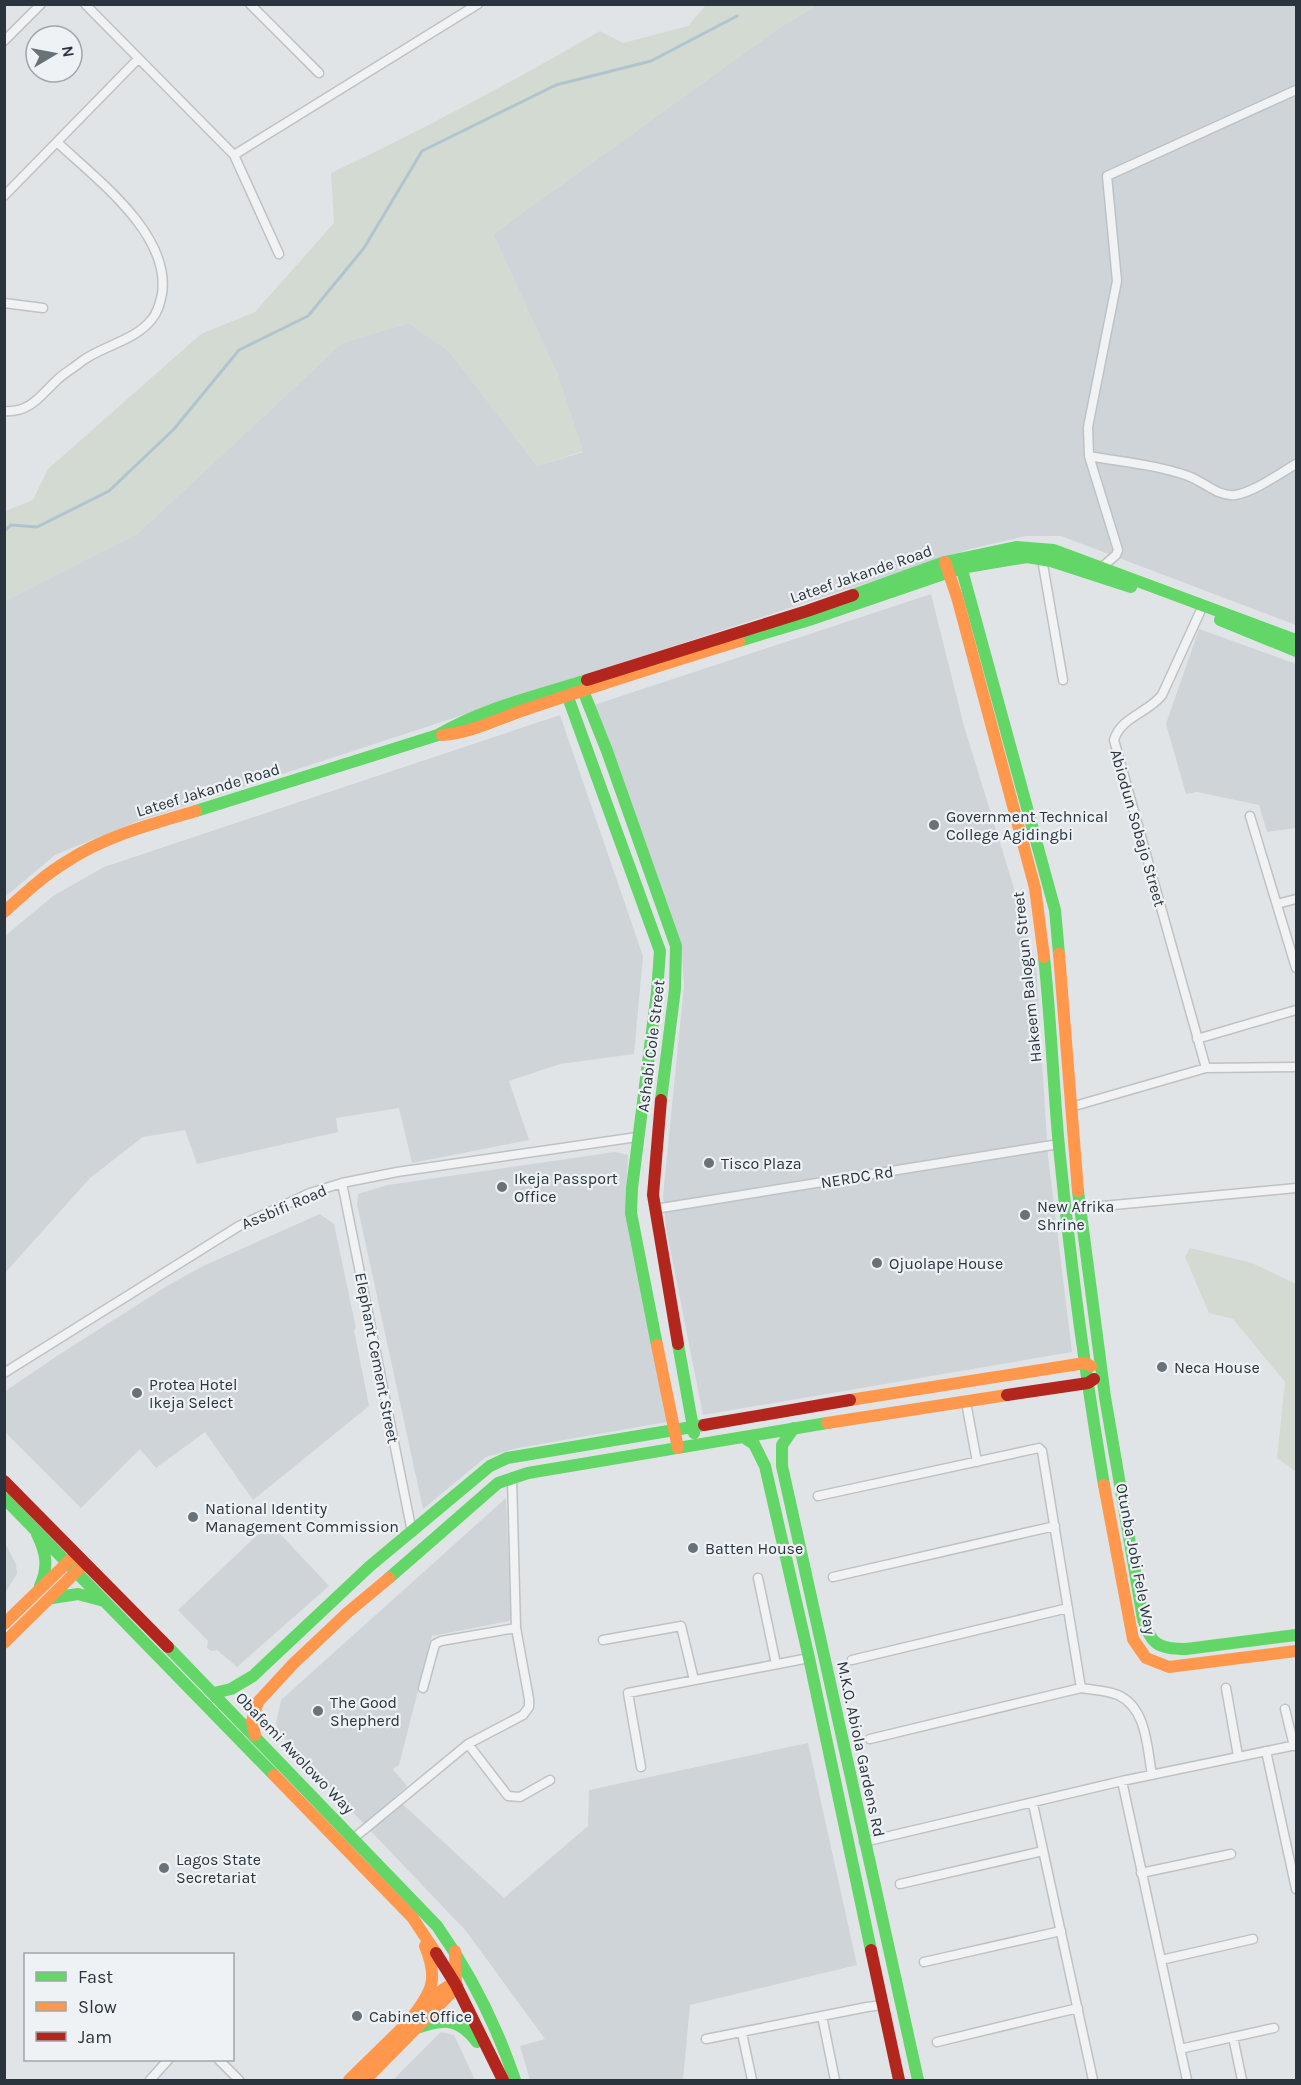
<svg xmlns="http://www.w3.org/2000/svg" width="1301" height="2085" viewBox="0 0 1301 2085" font-family="Karla,sans-serif">
<style>
.built{fill:#cfd4d9}
.green{fill:#d3dad1}
.lines{fill:none;stroke-linecap:round;stroke-linejoin:round}
.stream{stroke:#b0c4d0;stroke-width:3}
.street-casing{stroke:#bfc2c4;stroke-width:11}
.street{stroke:#f0f2f3;stroke-width:8}
.fast{stroke:#63d668;stroke-width:12}
.slow{stroke:#ff974d;stroke-width:12}
.jam{stroke:#b3261e;stroke-width:12}
.poi-dot{fill:#697279;stroke:#eef2f5;stroke-width:2}
.labels{text-anchor:middle;dominant-baseline:central;stroke-width:4.5;stroke-linejoin:round;paint-order:stroke}
.street-label{font-size:16px;fill:#29343e;stroke:#eef2f5}
.poi-label{font-size:16px;fill:#29343e;stroke:#eef2f5;text-anchor:start}
</style>
<rect width="100%" height="100%" fill="#e1e4e6"/>
<path class="built" d="M817,5H1296V625L1061,536H1026L970,549L133,823L55,855L5,897V601L137,534L342,343L409,323L450,352L537,466L583,452L558,376L493,234L776,30Z
M931,594L964,726L1025,924L1036,964L1048,1157L1072,1352L703,1415L666,1228L663,1196L684,985L681,944L594,705Z
M1199,629L1296,664V828L1267,832L1259,805L1197,792L1186,794L1166,724Z
M560,715L643,956L634,1054L560,1064L509,1081L529,1140L412,1163L399,1108L336,1118L338,1132L197,1164L185,1130L143,1137L90,1178L5,1273V936L53,896L104,867Z
M615,1152L628,1155L626,1204L667,1422L518,1448L486,1457L423,1509L357,1204L358,1194L388,1185Z
M320,1214L334,1224L356,1328L354,1330L369,1406L253,1500L205,1432L156,1468L140,1449L81,1508L5,1432L4,1392L60,1354L167,1286L203,1266Z
M506,1498L511,1618L509,1621L432,1636L399,1765L393,1769L407,1786L395,1797L504,1898L588,1826L589,1790L808,1743L857,1965L690,2005L683,2080H530L520,2046L545,2039L466,1931L346,1805L280,1733L276,1723L281,1700Z
M270,1523L329,1586L237,1667L217,1650L211,1651L207,1648L208,1641L178,1610Z
M4,1541L16,1564L17,1574L5,1593Z
M441,2032L454,2035L475,2080H393Z"/>
<path class="green" d="M706,5H817L776,30L493,234L558,376L583,451L537,466L450,352L409,323L342,343L137,534L5,601V511L33,500L48,469L201,334L255,312L334,223L331,173C423,130 512,82 600,31L623,43L688,26Z
M1190,1248L1252,1263L1296,1284V1506L1295,1471L1277,1458L1285,1382L1233,1319L1209,1313L1185,1257Z"/>
<g class="lines">
<path class="stream" d="M4,531L11,525L37,527L109,491L174,429L239,350L308,316L364,248L422,151L556,85L651,61L737,16"/>
<defs>
<path id="street" d="M85,4L234,155L279,254
M250,4L319,73
M4,41L41,4
M234,155L478,4
M4,196L138,59
M4,303L43,308
M4,411C30,413 40,396 57,380C64,373 74,368 82,361C104,345 135,341 152,319C158,312 160,303 162,294C171,234 96,179 57,142
M1089,456C1122,462 1157,465 1188,476C1203,481 1218,497 1235,495C1254,492 1279,474 1296,464
M1042,559L1063,680
M1102,567L1116,555L1118,550L1089,456L1088,427L1117,281L1107,176L1296,90
M1200,612L1162,695C1148,713 1121,717 1114,740L1206,1068
M1250,816L1296,968
M1277,904L1296,899
M1197,1039L1296,1010
M1071,1107L1206,1068L1296,1067
M342,1183L412,1532
M1081,1208L1296,1188
M655,1209L1059,1144
M4,1373L239,1226L310,1193L342,1183L397,1172L637,1137
M966,1402L977,1462
M818,1496L1039,1448L1042,1451L1081,1688
M833,1577L1055,1526
M758,1578L776,1664
M603,1640L681,1626L694,1680
M852,1660L1068,1608
M423,1688L435,1644L441,1641L516,1628
M1226,1688L1238,1756
M1285,1709L1294,1746
M870,1739L1081,1688C1093,1690 1106,1690 1118,1695C1147,1708 1147,1748 1152,1775
M468,1744L508,1796L520,1797L550,1780
M1266,1751L1296,1889
M641,1767L628,1693L809,1658
M1122,1781L1187,2080
M1033,1804L1093,2080
M354,1838L468,1744L523,1715L529,1707V1699L516,1628L512,1478
M864,1842L1122,1781L1296,1745
M1141,1873L1231,1854
M900,1884L1043,1851
M1161,1960L1253,1939
M924,1962L1061,1931
M822,2016L835,2080
M742,2033L752,2080
M1233,2037L1242,2080
M706,2039L867,2007L883,2005
M937,2042L1078,2008
M1180,2049L1274,2028
M219,2060L239,2080
M150,2080L168,2060"/>
</defs>
<use href="#street" class="street-casing"/>
<use href="#street" class="street"/>
<path class="fast" d="M959,559L1055,910L1059,954
M853,595L945,562L1016,547L1054,550L1296,640
M1220,620L1296,651
M739,641L809,620L961,568L1027,557L1051,561L1131,587
M580,683L607,751L676,946L675,989L661,1100
M565,689L660,951L657,992L632,1188L631,1213L657,1345
M196,811L438,735C483,708 537,696 587,680
M1044,957C1051,1020 1053,1083 1059,1147C1070,1260 1085,1373 1104,1485
M1078,1191L1105,1397L1143,1619C1151,1645 1159,1649 1186,1649L1296,1635
M678,1344L694,1433
M794,1428L782,1445V1466L918,2080
M743,1437L754,1444L765,1466L809,1658L871,1950
M4,1498L274,1775
M37,1534C46,1552 49,1567 40,1586
M389,1578L498,1483L528,1473L827,1423
M52,1598L78,1594L104,1601
M168,1647L437,1926C471,1974 496,2024 515,2080
M214,1693L231,1689L253,1676L370,1566L490,1466L507,1458L704,1425
M414,2029C442,2019 457,2016 477,2042"/>
<path class="slow" d="M945,562L957,597L1035,888L1044,957
M442,735C473,733 504,716 533,707C602,684 670,662 739,641
M4,912C24,894 43,876 66,862C105,836 152,824 196,811
M1059,954L1078,1191
M657,1345L678,1448
M850,1400L1085,1363L1091,1366
M827,1423L1007,1395
M1104,1485L1133,1639L1146,1658L1169,1667L1296,1651
M4,1624L74,1556
M4,1643L82,1566
M255,1735L252,1721L258,1702L293,1664L347,1613L389,1578
M274,1775L412,1917L436,1953
M410,2020C432,1992 439,1980 425,1946
M349,2080L437,1994L447,1987L457,1985
M365,2080L452,1992L456,1985L455,1951"/>
<path class="jam" d="M587,680L807,611L853,595
M661,1100L653,1195L678,1344
M1007,1395L1088,1383L1094,1379
M704,1425L850,1400
M4,1481L168,1647
M871,1950L899,2080
M436,1953L456,1985L503,2080"/>
</g>
<g class="poi-dot">
<circle cx="934" cy="825" r="6"/>
<circle cx="709" cy="1163" r="6"/>
<circle cx="502" cy="1187" r="6"/>
<circle cx="1025" cy="1215" r="6"/>
<circle cx="877" cy="1263" r="6"/>
<circle cx="1162" cy="1367" r="6"/>
<circle cx="137" cy="1393" r="6"/>
<circle cx="193" cy="1517" r="6"/>
<circle cx="693" cy="1548" r="6"/>
<circle cx="318" cy="1711" r="6"/>
<circle cx="164" cy="1868" r="6"/>
<circle cx="357" cy="2016" r="6"/>
</g>
<g class="labels">
<g class="street-label">
<text transform="translate(861 574) rotate(-19)">Lateef Jakande Road</text>
<text transform="translate(208 790) rotate(-17)">Lateef Jakande Road</text>
<text transform="translate(1138 828) rotate(74)">Abiodun Sobajo Street</text>
<text transform="translate(1027 977) rotate(-96)">Hakeem Balogun Street</text>
<text transform="translate(651 1046) rotate(-83)">Ashabi Cole Street</text>
<text transform="translate(857 1177) rotate(-9)">NERDC Rd</text>
<text transform="translate(284 1207) rotate(-23)">Assbifi Road</text>
<text transform="translate(377 1358) rotate(79)">Elephant Cement Street</text>
<text transform="translate(1136 1559) rotate(79)">Otunba Jobi Fele Way</text>
<text transform="translate(861 1749) rotate(78)">M.K.O. Abiola Gardens Rd</text>
<text transform="translate(295 1753) rotate(46)">Obafemi Awolowo Way</text>
</g>
<g class="poi-label">
<text x="946" y="816">Government Technical<tspan x="946" dy="18">College Agidingbi</tspan></text>
<text x="721" y="1163">Tisco Plaza</text>
<text x="514" y="1178">Ikeja Passport<tspan x="514" dy="18">Office</tspan></text>
<text x="1037" y="1206">New Afrika<tspan x="1037" dy="18">Shrine</tspan></text>
<text x="889" y="1263">Ojuolape House</text>
<text x="1174" y="1367">Neca House</text>
<text x="149" y="1384">Protea Hotel<tspan x="149" dy="18">Ikeja Select</tspan></text>
<text x="205" y="1508">National Identity<tspan x="205" dy="18">Management Commission</tspan></text>
<text x="705" y="1548">Batten House</text>
<text x="330" y="1702">The Good<tspan x="330" dy="18">Shepherd</tspan></text>
<text x="176" y="1859">Lagos State<tspan x="176" dy="18">Secretariat</tspan></text>
<text x="369" y="2016">Cabinet Office</text>
</g>
</g>
<rect width="1301" height="2085" fill="none" stroke="#29343e" stroke-width="12"/>
<rect x="24" y="1953" width="210" height="108" fill="#eef2f5" stroke="#9fa6ac" stroke-width="1.5"/>
<rect x="36" y="1972" width="30" height="9" fill="#63d668" stroke="#9fa6ac" stroke-width="1.5"/>
<text x="78" y="1983" font-size="18" fill="#29343e">Fast</text>
<rect x="36" y="2002" width="30" height="9" fill="#ff974d" stroke="#9fa6ac" stroke-width="1.5"/>
<text x="78" y="2013" font-size="18" fill="#29343e">Slow</text>
<rect x="36" y="2032" width="30" height="9" fill="#b3261e" stroke="#9fa6ac" stroke-width="1.5"/>
<text x="78" y="2043" font-size="18" fill="#29343e">Jam</text>
<g transform="translate(54 54) rotate(80)"><circle r="28" fill="#eef2f5" stroke="#9fa6ac" stroke-width="1.5"/>
<path d="M0-4.5L10 22L0 15L-10 22Z" fill="#697279"/>
<text y="-9" font-size="16" font-weight="bold" text-anchor="middle" fill="#29343e">N</text>
</g>
</svg>
